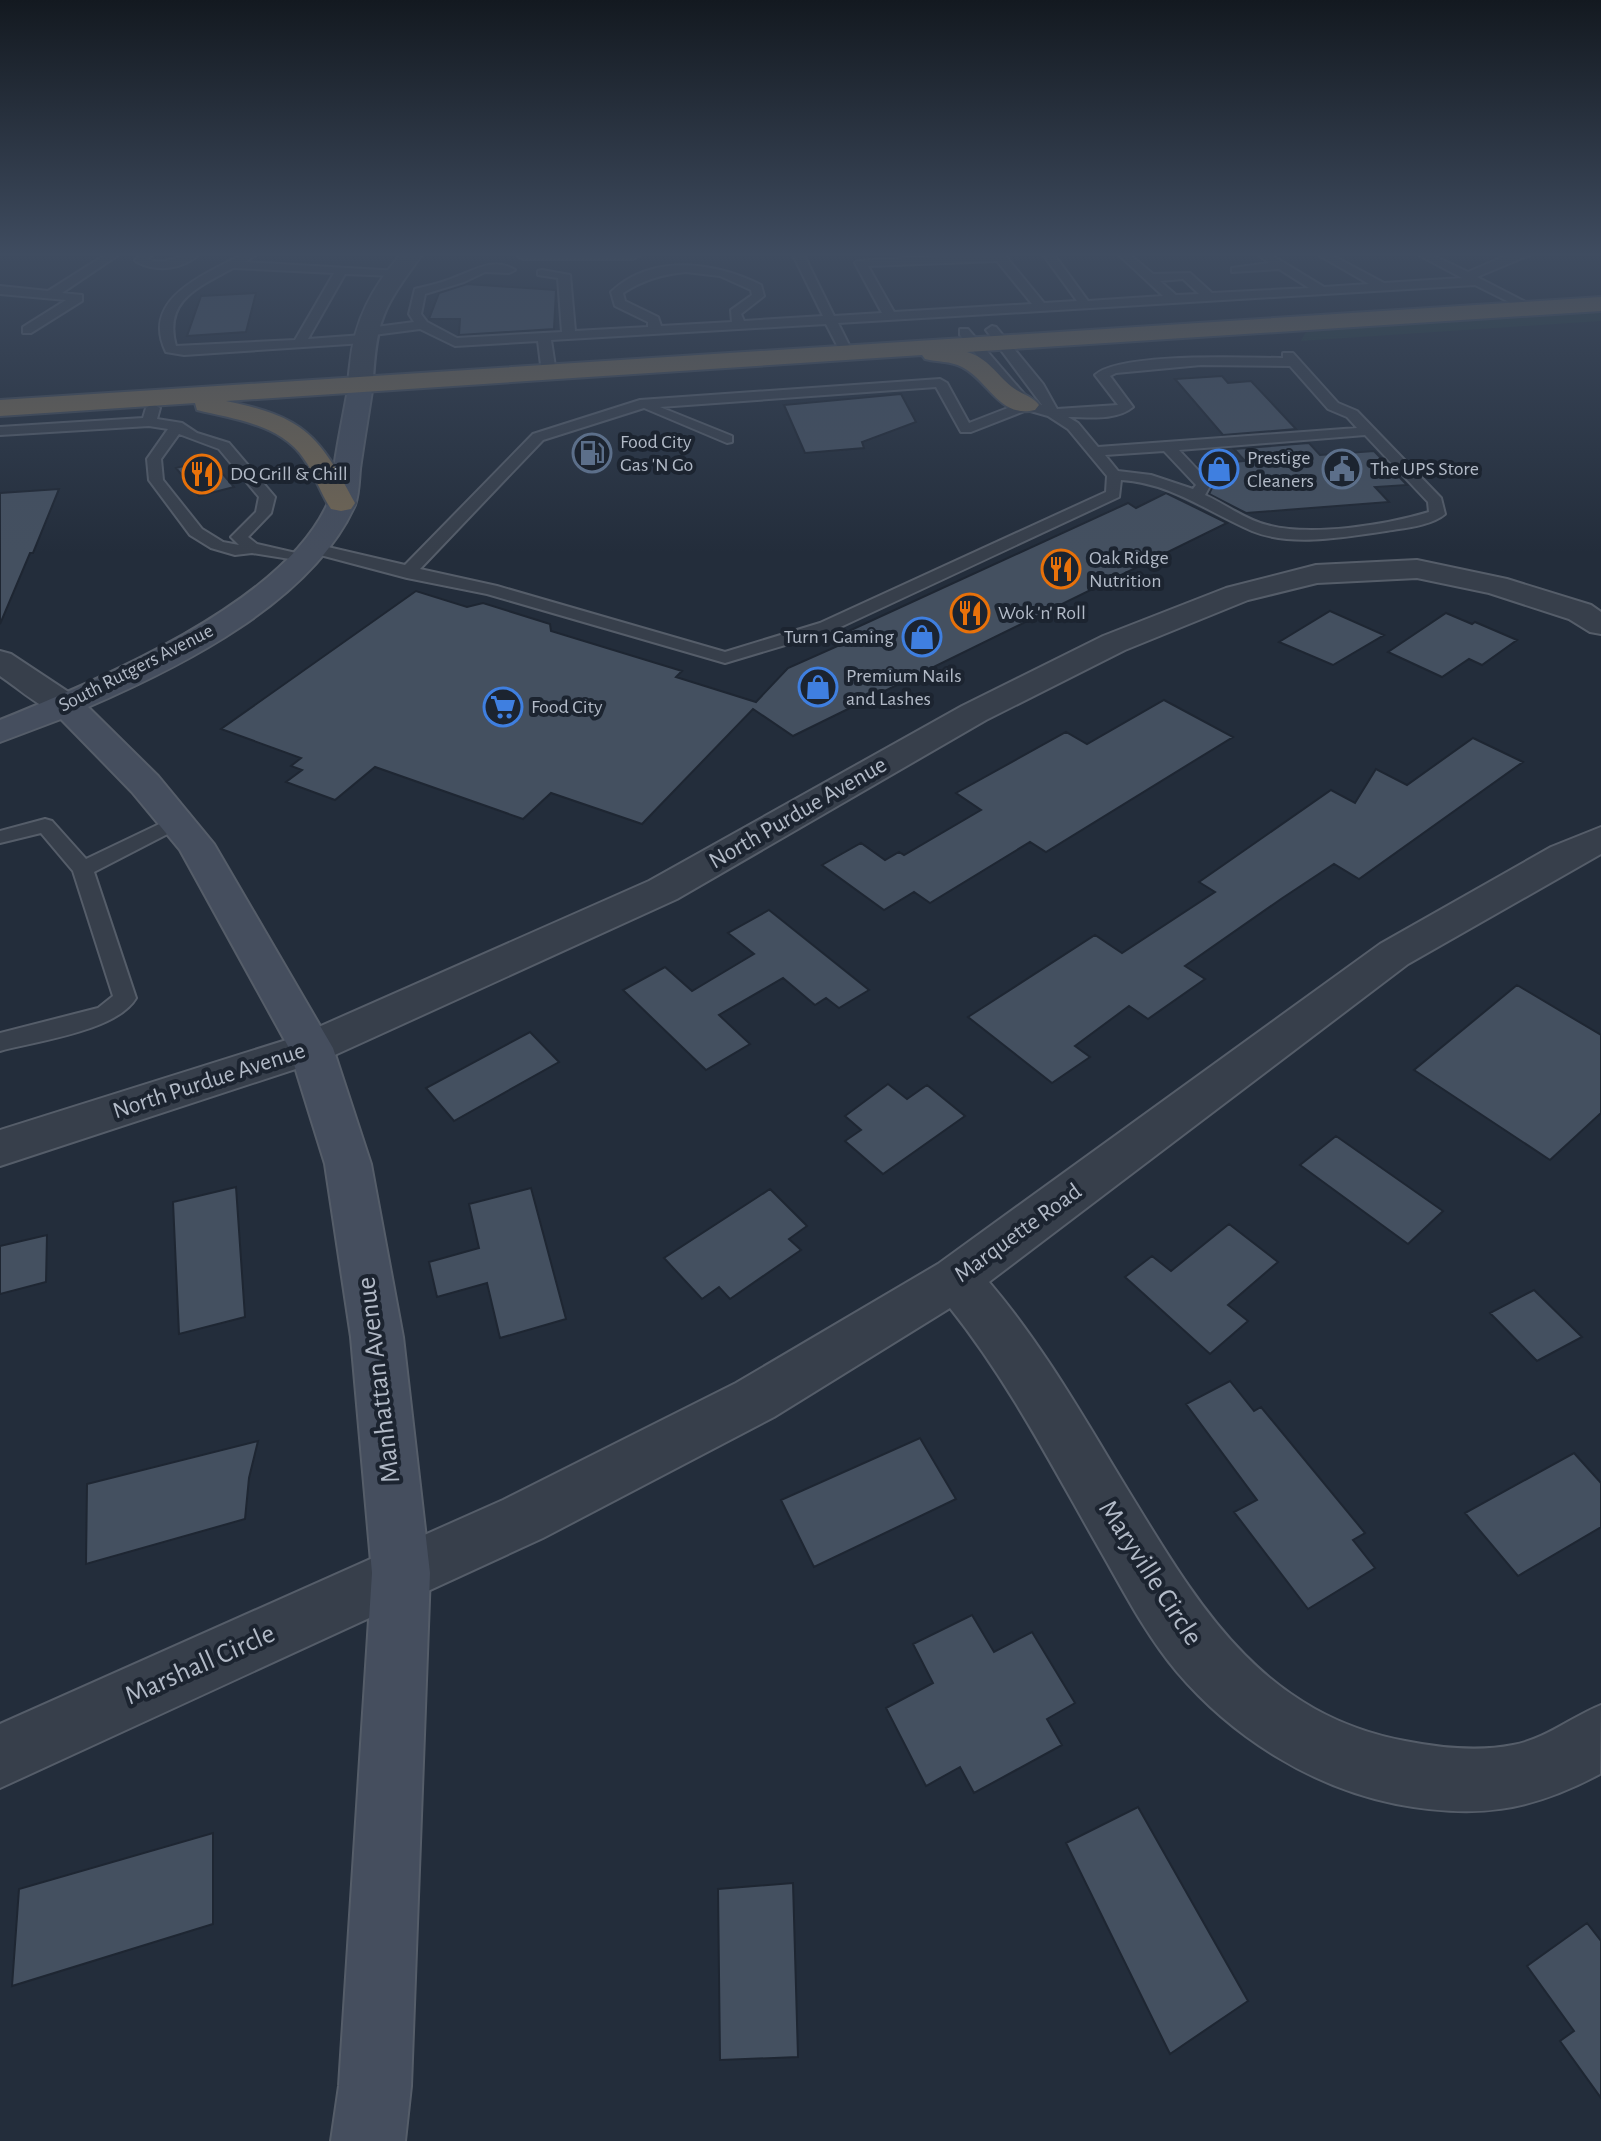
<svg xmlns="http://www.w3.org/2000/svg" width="1601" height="2141" viewBox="0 0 1601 2141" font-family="'Alegreya Sans',sans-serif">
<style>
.green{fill:#25393c}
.building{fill:#445060;stroke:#1e2632;stroke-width:2}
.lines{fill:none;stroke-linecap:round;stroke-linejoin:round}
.lane-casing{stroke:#555d69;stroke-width:4}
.street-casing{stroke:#555d69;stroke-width:4}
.secondary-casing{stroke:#555d69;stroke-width:4}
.highway-casing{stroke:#424a56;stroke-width:4}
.lane{fill:#373f4b;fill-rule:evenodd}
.street{fill:#373f4b;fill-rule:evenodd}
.secondary{fill:#454e5e;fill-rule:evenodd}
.highway{fill:#716654;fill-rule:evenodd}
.labels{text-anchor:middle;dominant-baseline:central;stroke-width:8;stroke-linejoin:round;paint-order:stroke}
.far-poi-label{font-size:20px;fill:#b2bac7;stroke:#1c2430;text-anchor:start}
.far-street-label{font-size:20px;fill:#b2bac7;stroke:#1c2430}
.street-label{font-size:24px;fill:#b2bac7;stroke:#1c2430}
.near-street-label{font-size:28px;fill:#b2bac7;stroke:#1c2430}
</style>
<rect width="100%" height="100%" fill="#232d3b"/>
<path class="green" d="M1571,312L1601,313V321L1301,341L1305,333L1321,327Z"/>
<path class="building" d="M467,284L556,290L554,329L459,335L460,319H429L439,293Z
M256,293L246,332L187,336L201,296Z
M1222,376L1228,383L1251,381L1296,429L1223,435L1175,379Z
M901,394L916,422L862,442L864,448L805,453L784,405Z
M1309,443L1320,455L1374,451L1407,485L1375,487L1389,502L1246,513L1209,494L1214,484L1197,465L1245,461L1234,449Z
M210,459L234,487L199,496L176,468Z
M59,489L33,553H30L0,624V493Z
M1166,493L1227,523L793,736L753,709L642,824L551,793L523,819L375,767L335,800L286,782L302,770L291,766L301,758L221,729L416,591L467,607L483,603L550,624L551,631L682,671L676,677L756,702L788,668L860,636L851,630L1128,503L1136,508Z
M1330,611L1384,635L1333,665L1279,642Z
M1446,613L1472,624L1475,622L1517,640L1482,665L1469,659L1442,677L1388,652Z
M1164,700L1233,737L1046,852L1030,842L930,903L914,892L884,910L822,865L861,843L885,860L899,852L904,855L981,810L956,793L1066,732L1087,744Z
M1473,738L1523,762L1359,879L1334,864L1281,899L1185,966L1205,979L1148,1019L1129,1006L1075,1046L1090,1057L1052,1083L968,1017L1095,935L1122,953L1215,892L1199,882L1331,790L1355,803L1376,769L1407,785Z
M769,910L869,990L839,1008L826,998L815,1005L783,978L719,1015L750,1044L706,1070L623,990L665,967L692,991L754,954L728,933Z
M1517,985L1601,1035V1113L1550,1160L1414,1070Z
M530,1032L559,1062L454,1121L426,1088Z
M888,1084L907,1099L927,1085L965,1116L883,1174L845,1141L861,1130L845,1116Z
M1336,1136L1443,1211L1408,1244L1300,1165Z
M236,1187L245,1317L179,1334L173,1202Z
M531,1188L566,1319L500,1338L487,1283L437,1297L429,1262L479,1248L469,1204Z
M770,1189L807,1226L789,1239L801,1250L730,1299L719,1287L702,1299L664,1258Z
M1229,1224L1278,1262L1228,1305L1248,1321L1210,1354L1125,1277L1152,1256L1171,1271Z
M47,1235L46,1282L0,1294V1246Z
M1534,1290L1582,1337L1537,1361L1490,1313Z
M1230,1381L1254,1411L1261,1407L1365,1533L1353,1540L1375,1568L1308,1609L1234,1512L1257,1500L1186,1404Z
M920,1438L956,1499L814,1567L781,1500Z
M258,1441L249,1478L245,1519L86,1564L87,1484Z
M1574,1453L1601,1483V1527L1518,1576L1465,1513Z
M972,1615L994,1652L1032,1632L1075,1703L1047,1719L1062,1745L974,1793L960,1767L926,1786L886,1708L933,1683L913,1644Z
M1138,1807L1248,2001L1170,2054L1066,1843Z
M213,1833V1924L12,1986L19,1889Z
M793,1883L798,2057L720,2060L718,1889Z
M1587,1923L1601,1941V2098L1560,2041L1574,2031L1527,1966Z"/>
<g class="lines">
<defs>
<path id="lane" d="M108,253H121L62,293L82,295V301L31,333H23V327L66,300L0,294V286L48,291Z
M142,253H153L148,259C168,267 182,252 201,253C183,269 158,273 137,262L135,260Z
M245,253H259L245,262L399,271L401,273L395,276L345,274L308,339L363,335L359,332L361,329L414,322L409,314L415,289C427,286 441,283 453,278C474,271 493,256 515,270L509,273L485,272L464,282L425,294L421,314L427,322L457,338L562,332L558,278L538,275V271L542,270L570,275L575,331L648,327V322L615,306L611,292C652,253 715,262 761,285L764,296L741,314L744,321L823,316L792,253H803L834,316L882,313L855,263L857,261L992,253H1003L1044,303L1077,301L1042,253H1053L1088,301L1163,296L1117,253H1128L1153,274L1190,273L1212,293L1309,288L1279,269L1232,272V268L1269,263L1256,253H1268L1324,287L1369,284L1315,253H1328L1384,283L1462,278L1415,253H1428L1468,272L1512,253H1534L1477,277L1539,309L1529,312L1475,285L838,323L853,353L847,357L841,353L826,324L551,340L556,373L549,377L542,373L538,341L455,346L420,329L366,336L370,339L364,343L184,355L166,352C139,297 209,273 245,253ZM997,261L1032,304L894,312L868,266ZM233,268H234L334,273L295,340L176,346C163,300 199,287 233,268ZM686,272L720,276L751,290L752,295L731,310L732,322L661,326L658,317L625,301L623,293C643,280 662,274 686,272ZM1183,279L1199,294L1176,295L1160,281Z
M992,326L996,327L1043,384L1057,409L1118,405L1095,375C1120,352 1246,358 1283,358V353H1293L1338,403L1357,411L1441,498L1445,514C1431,526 1404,528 1386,531C1346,537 1291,547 1252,531C1208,512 1171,483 1121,480L1119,497L832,631L725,663L487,594L407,578L309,552L307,549L315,544L405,565L533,434L640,400L940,379L947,383L969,423L1018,404L960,335V329H968L1031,402L1042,405L986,330ZM1201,365L1290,366L1328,409L1347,417L1357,428L1098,447L1078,423L1068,417C1089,417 1116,421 1133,407L1110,376L1116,373ZM936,387L961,432H971L1027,410L1048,416L1068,429L1107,476L1106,492L820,623L725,652L497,586L420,569L543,440L644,408L727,443L732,442V436L660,407ZM1365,435L1428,502L1429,512C1386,525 1311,537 1267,525C1246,520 1225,504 1205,495L1211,484L1179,450ZM1164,451L1196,485L1193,489L1151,475L1118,471L1105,455Z
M153,404L160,408L157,419L182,423L197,433L229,443L275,497L271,513L248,537L257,544L309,556V562L252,553L235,555L211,548L190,535L149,480L147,459L168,429L149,426L0,435V427L143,418L146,408ZM179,434L219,449L259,497L256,512L231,537L239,545L223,542L202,529L163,480L161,459Z
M176,816L183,818L186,822L183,826L94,872L136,998C117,1031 36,1041 0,1051V1033L98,1008L113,996L73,871L41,833L0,843V831L45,819L52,821L86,859Z"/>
<path id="street" d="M402,253H423C385,306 376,316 373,384L370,389H352C347,382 349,374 350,365C354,320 373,286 402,253Z
M1417,560L1507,579L1591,605L1601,612V634L1590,632L1569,619L1489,593L1417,578L1317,583L1248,600L1125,650L986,720L677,899L326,1059L0,1166V1130L296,1037L649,881L962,706L1103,636L1226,588L1316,565Z
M0,651L11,654L79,699L84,706L79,713C50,720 23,691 0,676Z
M1601,827V854L1408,964L989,1282C1047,1350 1090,1429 1137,1505C1204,1615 1267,1715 1405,1741C1440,1748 1478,1752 1513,1745C1546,1739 1571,1717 1601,1705L1600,1774C1529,1812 1475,1819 1396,1804C1312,1787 1233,1738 1177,1672C1146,1635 1124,1592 1100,1550C1053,1468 1009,1382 950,1308L774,1417L543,1538L0,1788V1724L503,1500L736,1383L938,1264L1380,944L1551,847Z"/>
<path id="secondary" d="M513,253H643L633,259H523Z
M361,377L370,379L373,384C369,412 364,440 360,469C359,480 359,494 355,505C312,602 180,667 88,707L158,776L214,844L333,1048L371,1164L403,1337L430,1573L411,2086L405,2141H331L339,2086L372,1573L351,1337L325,1164L289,1048L180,850L132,792L61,719L0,742V720C98,680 281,605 327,505C332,494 331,480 334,468C338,440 344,412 349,384L352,379Z"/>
<path id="highway" d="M1601,297V311L967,352C988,358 996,374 1012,387C1021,394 1032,396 1039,405L1035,410C1000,419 988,380 962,367C951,361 937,362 925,359L922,355L226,401C304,417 319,435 355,503L351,509L341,511L331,509C320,493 315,474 304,459C281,424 233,419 197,410L195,403L0,416V400Z"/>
</defs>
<use href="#lane" class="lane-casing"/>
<use href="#street" class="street-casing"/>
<use href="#secondary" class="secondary-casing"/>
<use href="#highway" class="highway-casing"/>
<use href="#lane" class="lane"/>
<use href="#street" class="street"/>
<use href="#secondary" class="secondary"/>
<use href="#highway" class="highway"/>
</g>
<linearGradient id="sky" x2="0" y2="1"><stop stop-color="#131920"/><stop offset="0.46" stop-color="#3f4c60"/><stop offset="1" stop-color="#3f4c60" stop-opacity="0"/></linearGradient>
<rect width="1601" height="552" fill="url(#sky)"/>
<defs>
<symbol id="fuel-ring" viewBox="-11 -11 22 22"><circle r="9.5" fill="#1c2430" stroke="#5c6f8a" stroke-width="1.5"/><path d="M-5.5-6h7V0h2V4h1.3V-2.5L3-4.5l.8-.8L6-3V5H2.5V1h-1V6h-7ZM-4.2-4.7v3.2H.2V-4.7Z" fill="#5c6f8a"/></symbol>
<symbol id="shop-ring" viewBox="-11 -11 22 22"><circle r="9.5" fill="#1c2430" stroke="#3f7fe0" stroke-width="1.5"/><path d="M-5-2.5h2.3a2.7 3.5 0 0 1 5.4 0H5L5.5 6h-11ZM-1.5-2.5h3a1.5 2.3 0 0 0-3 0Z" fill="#3f7fe0"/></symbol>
<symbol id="civic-ring" viewBox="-11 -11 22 22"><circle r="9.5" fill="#1c2430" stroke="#5c6f8a" stroke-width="1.5"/><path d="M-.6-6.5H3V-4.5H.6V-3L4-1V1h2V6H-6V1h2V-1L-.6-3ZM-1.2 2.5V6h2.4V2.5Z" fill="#5c6f8a"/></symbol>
<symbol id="restaurant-ring" viewBox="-11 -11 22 22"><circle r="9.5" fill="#1c2430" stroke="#e8710a" stroke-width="1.5"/><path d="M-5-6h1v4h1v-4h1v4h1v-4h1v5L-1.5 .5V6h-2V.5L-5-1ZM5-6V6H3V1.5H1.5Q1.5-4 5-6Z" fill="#e8710a"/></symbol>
<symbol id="supermarket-ring" viewBox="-11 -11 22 22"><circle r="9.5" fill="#1c2430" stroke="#3f7fe0" stroke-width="1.5"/><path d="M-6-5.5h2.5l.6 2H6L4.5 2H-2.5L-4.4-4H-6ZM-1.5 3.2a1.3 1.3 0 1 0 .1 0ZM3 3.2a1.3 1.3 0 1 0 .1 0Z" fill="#3f7fe0"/></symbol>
</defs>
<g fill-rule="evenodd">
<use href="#fuel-ring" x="570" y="431" width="44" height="44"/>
<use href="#shop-ring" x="1197" y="447" width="44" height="44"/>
<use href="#civic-ring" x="1320" y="447" width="44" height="44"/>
<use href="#restaurant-ring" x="180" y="452" width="44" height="44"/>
<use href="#restaurant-ring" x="1039" y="547" width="44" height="44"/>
<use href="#restaurant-ring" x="948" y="591" width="44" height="44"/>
<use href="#shop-ring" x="900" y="615" width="44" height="44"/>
<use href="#shop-ring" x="796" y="665" width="44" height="44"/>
<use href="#supermarket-ring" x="481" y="685" width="44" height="44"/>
</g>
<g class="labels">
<g class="far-poi-label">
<text x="620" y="442">Food City<tspan x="620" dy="23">Gas 'N Go</tspan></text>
<text x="1247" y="458">Prestige<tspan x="1247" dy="23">Cleaners</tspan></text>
<text x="1370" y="469">The UPS Store</text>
<text x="230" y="474">DQ Grill &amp; Chill</text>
<text x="1089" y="558">Oak Ridge<tspan x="1089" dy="23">Nutrition</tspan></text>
<text x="998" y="613">Wok 'n' Roll</text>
<text x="894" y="637" text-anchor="end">Turn 1 Gaming</text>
<text x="846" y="676">Premium Nails<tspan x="846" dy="23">and Lashes</tspan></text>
<text x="531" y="707">Food City</text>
</g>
<g class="far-street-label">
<text transform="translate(136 668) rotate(-27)">South Rutgers Avenue</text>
</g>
<g class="street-label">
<text transform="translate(798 813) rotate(-30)">North Purdue Avenue</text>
<text transform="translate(209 1081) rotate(-18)">North Purdue Avenue</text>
<text transform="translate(1018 1233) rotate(-36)">Marquette Road</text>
</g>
<g class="near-street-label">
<text transform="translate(379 1380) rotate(-97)">Manhattan Avenue</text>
<text transform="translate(1150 1573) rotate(57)">Maryville Circle</text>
<text transform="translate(200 1665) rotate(-24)">Marshall Circle</text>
</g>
</g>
</svg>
